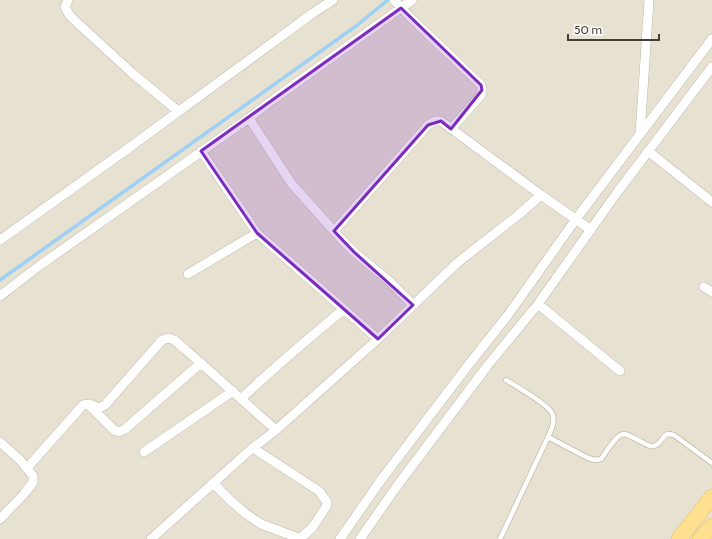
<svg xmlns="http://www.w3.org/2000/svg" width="712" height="539" viewBox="0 0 712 539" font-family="Cabin,sans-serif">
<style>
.residential{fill:#e7e1d2}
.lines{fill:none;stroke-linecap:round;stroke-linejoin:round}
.stream{stroke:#9cd0f4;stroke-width:3.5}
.lane-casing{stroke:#c2b9a9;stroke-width:6}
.street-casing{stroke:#c2b9a9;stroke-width:10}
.primary-casing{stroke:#eabf5b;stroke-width:16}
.lane{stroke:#fff;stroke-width:4.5}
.street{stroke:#fff;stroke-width:9}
.primary{stroke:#ffe091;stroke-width:15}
.marked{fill:#7b2cbf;fill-opacity:0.2;stroke:#7b2cbf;stroke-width:3;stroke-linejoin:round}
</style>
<rect width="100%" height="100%" fill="#f3eee4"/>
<path class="residential" d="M0,0H712V539H0Z"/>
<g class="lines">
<path class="stream" d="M0,280L356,26L388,0"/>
<defs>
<path id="lane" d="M548,437L588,458L595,460L601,459C606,453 616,434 624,434C630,435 637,440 642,442C645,444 649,447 654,446C660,445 662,436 668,434C670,434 672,435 674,435L712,463
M500,539L548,437C551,431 556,420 552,413C547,404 516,386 506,380"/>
<path id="street" d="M68,0L65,7L70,16L132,73L178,111
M394,0L410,17L481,85L482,90L481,95L451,129
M249,118L291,183L342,240L354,252L388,280L413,305
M640,134L649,0
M201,151L257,233L378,339
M648,151L712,202
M541,195L591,230
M0,240L126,150L313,13L333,0
M188,274L257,233
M704,287L712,292
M0,296L39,266L249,118L274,99L412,0
M538,304L620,371
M241,399C274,367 309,338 344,309
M90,406L114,430L119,432L125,429L201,363
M0,442L20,460L33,476V482L24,494L0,519
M144,452L233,391
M27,468L83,405L89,404L99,408L105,405L162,340L169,338L174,340L186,350L276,430
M213,483L231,501L246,514L261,524L293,536L299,538L304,535L312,528L326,507L327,502L319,491L253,448
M151,539L249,451L276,430L378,339L457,263L517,216L541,195L441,121H435L428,125L334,231
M340,539L381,480L466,368L508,315L576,219L712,39
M360,539L397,486L488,365L538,304L616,194L712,67"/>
<path id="primary" d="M679,539L712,497
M700,539L712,526"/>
</defs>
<use href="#lane" class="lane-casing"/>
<use href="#street" class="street-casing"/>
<use href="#primary" class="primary-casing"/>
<use href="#lane" class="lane"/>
<use href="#street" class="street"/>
<use href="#primary" class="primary"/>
</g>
<path class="marked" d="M401,8L481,85L482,90L451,129L441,121L428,125L334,231L354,252L413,305L378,339L257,233L201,151Z"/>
<path d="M568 34v6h91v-6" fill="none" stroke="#453e34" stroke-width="2"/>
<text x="574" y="34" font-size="12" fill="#453e34" stroke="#ffffff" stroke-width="3" paint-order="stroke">50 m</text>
</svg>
